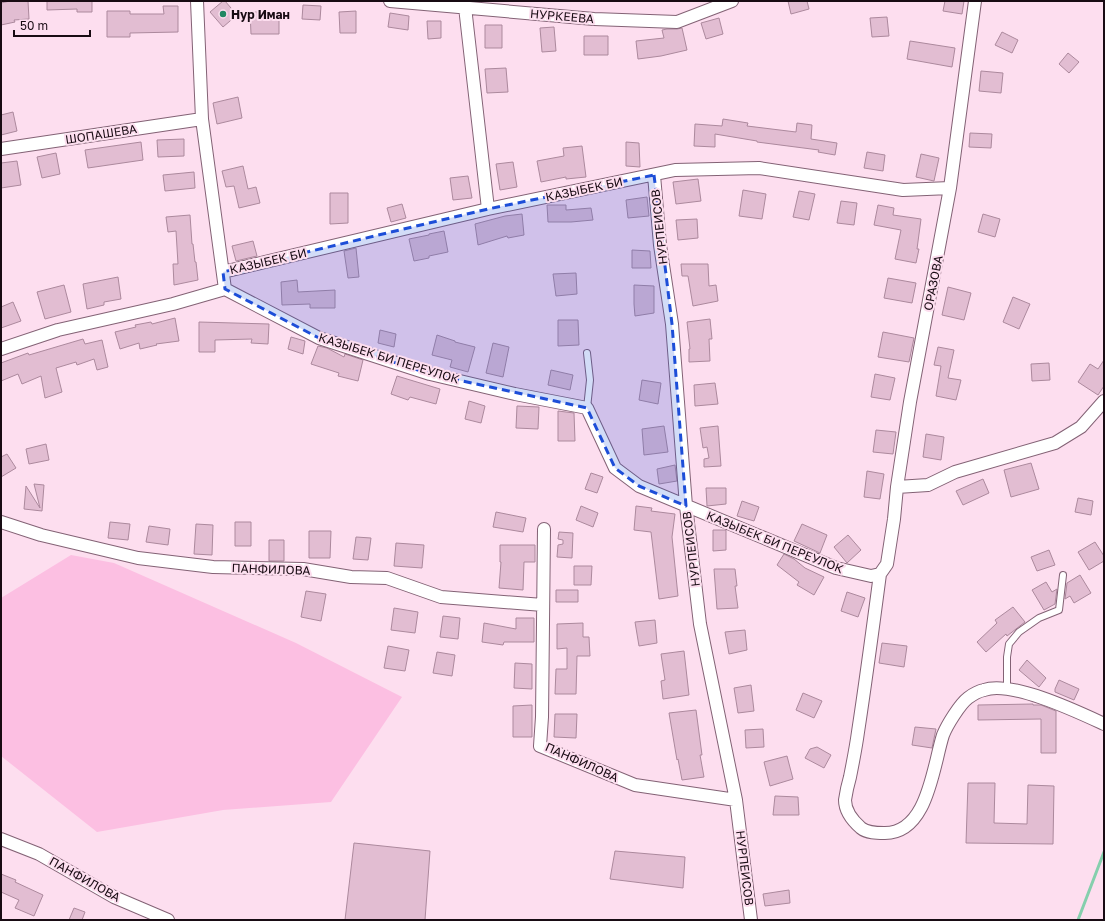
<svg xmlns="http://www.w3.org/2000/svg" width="1105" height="921" viewBox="0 0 1105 921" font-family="'Golos Text',sans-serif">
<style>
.green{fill:#fcbfe2}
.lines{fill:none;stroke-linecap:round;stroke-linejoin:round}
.stream{stroke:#85cfad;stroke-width:3}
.building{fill:#e2bdd2;stroke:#ac899d}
.lane-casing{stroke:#836275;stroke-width:8}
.street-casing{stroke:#836275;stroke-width:14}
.lane{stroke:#fff;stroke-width:6}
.street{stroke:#fff;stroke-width:12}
.marked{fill:#1d4ed8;fill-opacity:0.2;stroke:#1d4ed8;stroke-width:3;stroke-dasharray:8 5;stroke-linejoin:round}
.poi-dot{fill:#208762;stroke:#fddeef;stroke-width:1.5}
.labels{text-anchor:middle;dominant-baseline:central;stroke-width:4;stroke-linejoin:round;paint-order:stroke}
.poi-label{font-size:12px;font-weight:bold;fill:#180b13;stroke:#fddeef;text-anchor:start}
.street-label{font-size:12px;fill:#180b13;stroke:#fddeef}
</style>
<rect width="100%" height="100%" fill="#fddeef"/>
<path class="green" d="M71,555L114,563L296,643L402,697L331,802L223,810L97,832L1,756V598Z"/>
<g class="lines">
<path class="stream" d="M1078,920L1104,852"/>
</g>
<path class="building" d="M10,1H28L29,19L14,20L15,22L1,25V3Z
M47,1H92V12H77V9L47,10Z
M223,1H225L237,15L223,27L210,12Z
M788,1H807L809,9L791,14Z
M945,1H964L962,14L943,11Z
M303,5L321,6L320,20L302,19Z
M163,6H178V32L130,33V37H107V11H130V14H164Z
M356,11V33H340L339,12Z
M250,12H279V34H251Z
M390,13L409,16L408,30L388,27Z
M887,17L889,36L872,37L870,18Z
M719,18L723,34L706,39L701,23Z
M427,21H441V38L428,39Z
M485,25H502V48H485Z
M554,27L556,51L542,52L540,28Z
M682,28L687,50L661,56L638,59L636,41L664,38L662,30L667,29H677Z
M1002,32L1018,40L1012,53L995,45Z
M584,36H608V55H584Z
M910,41L955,48L952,67L907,59Z
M1068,53L1079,62L1069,73L1059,64Z
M506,68L508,92L487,93L485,69Z
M981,71L1003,73L1001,93L979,91Z
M238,97L242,118L217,124L213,103Z
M13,112L17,131L1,135V115Z
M723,119L748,123L747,126L796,132L797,123L812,125L811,139L837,143L835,155L818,152L819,150L757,142V141L715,134V147L694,146L695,124L722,126Z
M970,133L992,134L991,148L969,147Z
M184,139V156L158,157L157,140Z
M141,142L143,160L88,168L85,150Z
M626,142L639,143L640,167L626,166Z
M582,146L586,177L566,179V177L541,182L537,161L564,156L563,148Z
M867,152L885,155L883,171L864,168Z
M56,153L60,174L42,178L37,157Z
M921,154L939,158L934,181L916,177Z
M17,161L21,185L1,188V163Z
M513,162L517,187L500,190L496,164Z
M243,166L248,189L256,187L260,203L239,208L234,186L226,187L222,171Z
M194,172L195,188L165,191L163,175Z
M468,176L472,198L453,200L450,178Z
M698,179L701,201L676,204L673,182Z
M743,190L766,194L762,219L739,216Z
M799,191L815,194L809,220L793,217Z
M330,193H348V223L330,224Z
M647,197L649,216L628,218L626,200Z
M841,201L857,203L854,225L837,223Z
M402,204L406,218L391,222L387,208Z
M547,205H566V210L591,208L593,220L571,222H548Z
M878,205L894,208L893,215L921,219L917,249H919L916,263L895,259L901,230L874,225Z
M522,214L524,235L508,238L507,236L478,245L475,224L505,216Z
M983,214L1000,219L995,237L978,232Z
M190,215L192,244H193L195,262H196L198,280L174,285L173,264H178L176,231L168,232L166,217Z
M697,219L698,238L678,240L676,220Z
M444,231L448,252L429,256V258L414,261L409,239L429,235V234Z
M253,241L257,256L236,261L232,246Z
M356,248L359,277L348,278L344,251Z
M632,250L650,251L651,268H632Z
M681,264H708L709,286L716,285L718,301L693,306L688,276H682Z
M576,273L577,294L556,296L553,274Z
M118,277L121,299L104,302V305L87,309L83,284Z
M888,278L916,283L912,303L884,298Z
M297,280L298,292L335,290V308H310V304L282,305L281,282Z
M64,285L71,312L45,319L37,292Z
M634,285L654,286V313L635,316L634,304Z
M948,287L971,293L964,320L942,315Z
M1013,297L1030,304L1019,329L1003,322Z
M13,302L21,321L1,328V307Z
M175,318L179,341L156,344L157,345L140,349L139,343L120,349L115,332L136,327L135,325L151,322L152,324Z
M710,319L712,339H709L710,361L689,362V349H690L687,322Z
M558,320H578L579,345L558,346Z
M199,322L269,324L268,344L251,343L252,339L215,340V352H199Z
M380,330L396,334L394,347L378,343Z
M883,332L914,338L909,362L878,357Z
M437,335L455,341V342L475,347L468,372L450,367L452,360L432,355Z
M291,337L305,341L303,354L288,349Z
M83,339L85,344L102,340L108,367L97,370L94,359L77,365L76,362L56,368L62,392L45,398L41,376L22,384L18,374L1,381V363L28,353L29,355Z
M493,343L509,347L503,377L486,373Z
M318,346L327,348L344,357L345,354L363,360L358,381L338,376L339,373L311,364Z
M938,347L954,350L948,378L961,380L956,400L936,396L941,366L934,365Z
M1104,360V386L1098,395L1078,382L1090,364L1098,369Z
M1049,363L1050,380L1032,381L1031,364Z
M551,370L573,375L570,390L548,385Z
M875,374L895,378L890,400L871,397Z
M397,376L440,389L436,404L410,397L408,400L391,394Z
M642,380L661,383L658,404L639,400Z
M715,383L718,404L695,406L694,385Z
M469,401L485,406L481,423L465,419Z
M517,406L539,407L538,429L516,428Z
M558,411L574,413L575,441H558Z
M664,426L668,452L644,455L642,429Z
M718,426L721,466L704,467V459L709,458L707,447L703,448L700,428Z
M876,430L896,432L893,454L873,452Z
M926,434L944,437L941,460L923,457Z
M46,444L49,460L29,464L26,449Z
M7,454L16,468L1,477V457Z
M1031,463L1039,489L1011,497L1004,470Z
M675,465L677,481L659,484L657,469Z
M867,471L884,474L880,499L864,497Z
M591,473L603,477L597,493L585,489Z
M983,479L989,493L963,505L956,491Z
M34,484L44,485L42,511L24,509L26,486L40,508Z
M706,488H726V504L707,506Z
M1078,498L1093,501L1091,515L1075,512Z
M742,501L759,507L754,521L737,516Z
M581,506L598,513L593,527L576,520Z
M636,506L652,508L651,511L675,514L672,537L678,596L659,599L651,532L634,530Z
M496,512L526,518L523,532L493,527Z
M110,522L130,524L128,540L108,538Z
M235,522H251V546H235Z
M196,524L213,525L212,555L194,554Z
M802,524L827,535L820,553L794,541Z
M149,526L170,529L168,545L146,542Z
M713,530H726V550L713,551Z
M309,531H331L330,558H309Z
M559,532L573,533L572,558L557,557L558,545L563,544V540L558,539Z
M848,535L861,550L847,563L834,547Z
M356,537L371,538L368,560L353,559Z
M269,540H284V561H269Z
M1095,542L1104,556V561L1089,570L1078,552Z
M396,543L424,545L422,568L394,566Z
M500,545H535V562H524L523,590L499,588L501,562H500Z
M1049,550L1055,565L1037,571L1031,557Z
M784,554L794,559L805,568L824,577L814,595L797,585L799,582L777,565Z
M574,566H592L591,585H574Z
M714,569H735L737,586H735L738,608L717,609Z
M1080,575L1091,593L1074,603L1070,596L1065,599L1067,583Z
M1046,582L1052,592L1057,589L1055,604L1044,610L1032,590Z
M556,590H578V602H556Z
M306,591L326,594L321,621L301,617Z
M847,592L865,598L858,617L841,611Z
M1013,607L1025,622L1007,636L1006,634L986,652L977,642L997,623L995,620Z
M394,608L418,612L415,633L391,630Z
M443,616L460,618L458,639L440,637Z
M516,618H534V642H504L503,645L482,642L484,623L516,629Z
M655,620L657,643L639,646L635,622Z
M583,623V637H589L590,656H577L576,694H555L556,669H567V648L557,649V624Z
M745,630L747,650L729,654L725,632Z
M882,643L907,646L904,667L879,663Z
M388,646L409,650L405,671L384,668Z
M684,651L689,695L663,699L661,681L665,680L661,654Z
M437,652L455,655L452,676L433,673Z
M1027,660L1046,678L1039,687L1019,670Z
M515,663L532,664V689L514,688Z
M1059,680L1079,689L1074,700L1055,692V689Z
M751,685L754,711L738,713L734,688Z
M803,693L822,701L814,718L796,710Z
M1033,704V705H1041L1056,711V753H1041V719L978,720V705Z
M532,705V737H513V706Z
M696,710L702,755H700L704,777L682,780L678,759L677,760L669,713Z
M555,714H577L576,738L554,737Z
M915,727L936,729L932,748L912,745Z
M763,729L764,747L746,748L745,730Z
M817,747L831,755L824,768L805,758L810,749Z
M787,756L793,779L770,786L764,762Z
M968,783H995L994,823L1027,824L1028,785L1054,786L1053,844L966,843Z
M775,796L798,797L799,815H773Z
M354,843L430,851L425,920H345Z
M615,851L685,857L683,888L610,879Z
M1,874L16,880L15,882L43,895L34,916L15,908L19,900L1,892Z
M789,890L790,903L765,906L763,894Z
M74,908L85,912L82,920H69Z"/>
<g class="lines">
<defs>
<path id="lane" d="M587,408L590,380L587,353
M1007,689V657L1009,644L1019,632L1039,618L1059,610L1063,575"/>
<path id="street" d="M197,1L202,119L225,289L319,338L430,374L515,394L587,408L615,468L639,486L836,568L871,576L880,574L887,564L894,519L897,487L910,402L950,188L975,1
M390,1L594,19L677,22L732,1
M465,7L488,209
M1,149L202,119
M654,175L660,245L672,324L686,506L700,624L736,800L751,920
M223,272L488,209L675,170L759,168L903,190L950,188
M1,349L58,330L173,304L225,289
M897,487L928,485L955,472L1055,443L1081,427L1104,401
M1,522L41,535L138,558L213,567L303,569L351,577L387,578L441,597L543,605
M544,529L542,717L540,746L635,785L736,800
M880,574C873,627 866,680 858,732C856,747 853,762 850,777C848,784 846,793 845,800C845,812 853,821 861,828C867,833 877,833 884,833C928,834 933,766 943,735C947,725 960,704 968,698C972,695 979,691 984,690C1011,680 1078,712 1104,724
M1,839L39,854L114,897L168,920"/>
</defs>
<use href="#lane" class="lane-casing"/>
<use href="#street" class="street-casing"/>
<use href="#lane" class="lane"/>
<use href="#street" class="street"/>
</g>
<path class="marked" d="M654,175L672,324L686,506L639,486L615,468L587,408L430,374L319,338L225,289L223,272L488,209Z"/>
<circle class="poi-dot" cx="223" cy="14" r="4"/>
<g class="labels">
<g class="poi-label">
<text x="231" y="14">Нур Иман</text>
</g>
<g class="street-label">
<text transform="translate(562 16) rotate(5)">НУРКЕЕВА</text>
<text transform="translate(101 134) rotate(-9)">ШОПАШЕВА</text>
<text transform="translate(584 189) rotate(-12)">КАЗЫБЕК БИ</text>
<text transform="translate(659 227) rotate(-96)">НУРПЕИСОВ</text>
<text transform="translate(268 261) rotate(-13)">КАЗЫБЕК БИ</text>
<text transform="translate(933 283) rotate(-79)">ОРАЗОВА</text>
<text transform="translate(389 358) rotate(17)">КАЗЫБЕК БИ ПЕРЕУЛОК</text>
<text transform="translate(775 542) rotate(22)">КАЗЫБЕК БИ ПЕРЕУЛОК</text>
<text transform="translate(691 549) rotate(-97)">НУРПЕИСОВ</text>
<text transform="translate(271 569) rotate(2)">ПАНФИЛОВА</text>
<text transform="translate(582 762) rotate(24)">ПАНФИЛОВА</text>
<text transform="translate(745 868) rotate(83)">НУРПЕИСОВ</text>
<text transform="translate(85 879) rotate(29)">ПАНФИЛОВА</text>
</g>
</g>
<rect width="1105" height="921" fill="none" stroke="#180b13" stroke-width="4"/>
<path d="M14 30v6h76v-6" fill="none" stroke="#180b13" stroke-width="2"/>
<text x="20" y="30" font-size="12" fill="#180b13" stroke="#fddeef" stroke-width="3" paint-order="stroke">50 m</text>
</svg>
